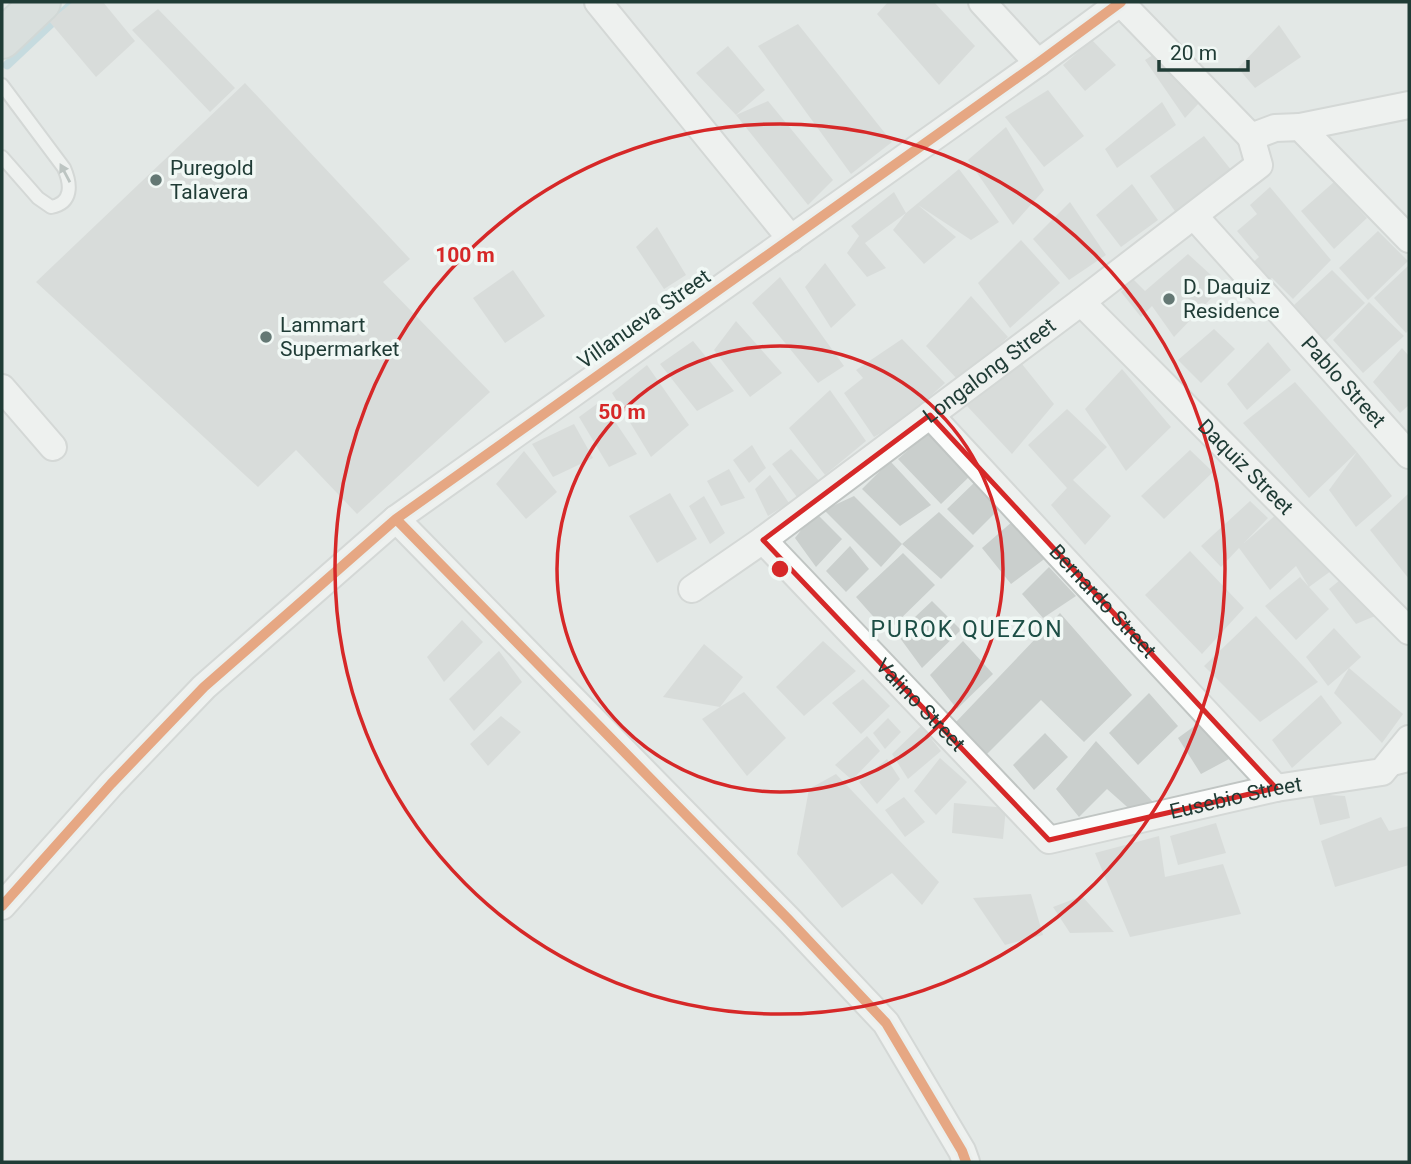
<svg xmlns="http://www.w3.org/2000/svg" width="1411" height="1164" viewBox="0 0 1411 1164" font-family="Roboto,sans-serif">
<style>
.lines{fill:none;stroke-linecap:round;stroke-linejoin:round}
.stream{stroke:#a3cdd8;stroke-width:9}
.building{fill:#cacfcd}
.lane-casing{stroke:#c0c5c3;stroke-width:16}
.street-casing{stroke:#c0c5c3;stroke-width:30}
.primary-casing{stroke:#bbc5c3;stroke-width:42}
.lane{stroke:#fbfcfb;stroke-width:12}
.street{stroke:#fbfcfb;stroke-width:26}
.primary{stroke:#cdd5d3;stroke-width:38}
.cycleway-casing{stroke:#f1f8f5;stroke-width:15}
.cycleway{stroke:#e8590c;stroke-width:10}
.oneway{fill:#8e9c98}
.marked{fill:none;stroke:#d62828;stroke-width:5;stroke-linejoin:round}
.ring{fill:none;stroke:#d62828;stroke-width:3.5}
.poi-dot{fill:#647874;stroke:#f1f8f5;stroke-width:2.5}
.labels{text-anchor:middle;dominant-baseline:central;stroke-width:7;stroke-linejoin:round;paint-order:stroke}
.poi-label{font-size:21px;fill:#203c36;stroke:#f1f8f5;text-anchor:start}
.street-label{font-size:21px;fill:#203c36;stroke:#f1f8f5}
.neighbourhood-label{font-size:23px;letter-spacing:2px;fill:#1c4e45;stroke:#f1f8f5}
.centre{fill:#d62828;stroke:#f1f8f5;stroke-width:3.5}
.ring-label{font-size:21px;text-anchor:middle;font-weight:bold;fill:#d62828;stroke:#f1f8f5;stroke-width:7;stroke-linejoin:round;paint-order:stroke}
</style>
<rect width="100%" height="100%" fill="#e3e8e6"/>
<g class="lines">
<path class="stream" d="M7,65L74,2"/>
</g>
<path class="building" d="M73,2H103L135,41L96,77L49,21Z
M888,2H934L975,46L939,85L877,14Z
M158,9L235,88L210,112L132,30Z
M798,24L892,142L851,174L758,46Z
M1279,25L1301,57L1255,88L1238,68Z
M1092,40L1116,65L1085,91L1063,65Z
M728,46L765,90L736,115L768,101L833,180L808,205L736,115L696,73Z
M1156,53L1200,102L1185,118L1145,60Z
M245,83L410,259L383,282L490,392L357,514L296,450L258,487L36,282Z
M1048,90L1084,136L1044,167L1005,117Z
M1162,102L1176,125L1117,168L1105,149Z
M1006,127L1044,190L1013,225L968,160Z
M1204,136L1232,171L1177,214L1150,176Z
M959,169L999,222L971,240L918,205L956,237L924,264L893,230L906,213L865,243L886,268L867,277L847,253L859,236L851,226L894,192L906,213Z
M1334,182L1367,218L1334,249L1301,211Z
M1132,184L1158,220L1121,247L1096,215Z
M1270,187L1331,260L1293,299L1272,278L1265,284L1249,266L1259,257L1237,231L1257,214L1250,205Z
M1070,202L1106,255L1069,280L1033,239Z
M657,227L686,275L664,289L636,247Z
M1378,231L1408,261L1368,300L1339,268Z
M1021,240L1060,283L1010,328L978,283Z
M1188,254L1223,286L1174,337L1152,306L1141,317L1121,292L1133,279L1145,291Z
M825,263L856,305L831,328L805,287Z
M1409,265V330L1406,333L1374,298Z
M513,270L545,316L505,343L473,298Z
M1332,270L1365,303L1325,341L1294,305Z
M780,277L844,366L818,383L752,303Z
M971,296L1008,337L959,381L926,346Z
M1369,302L1404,336L1363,373L1333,340Z
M736,321L782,373L750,397L714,350Z
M1214,329L1235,349L1201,383L1178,360Z
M902,339L945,383L905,419L874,437L844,393L863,378L856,370Z
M693,341L734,391L697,411L660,364Z
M1268,342L1291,370L1247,410L1227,384Z
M1402,348L1409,356V405L1400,413L1373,382Z
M1022,364L1054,404L1012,454L967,406Z
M647,365L689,425L651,457L612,393Z
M1122,369L1171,427L1126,471L1085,409Z
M1295,382L1357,452L1309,498L1243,423Z
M830,390L866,441L825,475L789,428Z
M601,401L637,454L609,467L579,417Z
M1067,409L1107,447L1073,480L1111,516L1085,545L1051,505L1067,488L1028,445Z
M574,424L593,458L553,477L532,444Z
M932,429L970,476L941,504L898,459Z
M752,445L766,468L749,483L733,460Z
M791,449L820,482L797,497L772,464Z
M1190,450L1213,472L1164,519L1141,496Z
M524,451L557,492L526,519L496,484Z
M1357,452L1392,496L1356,527L1329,490Z
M890,461L931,505L900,526L862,489Z
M729,469L745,498L721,506L707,481Z
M770,475L789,503L768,516L755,489Z
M975,482L1000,508L973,535L947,509Z
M670,493L697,539L657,563L629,516Z
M1409,493V579L1370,530Z
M704,496L725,533L710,544L689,506Z
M854,496L902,544L939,512L974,546L941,579L902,544L881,567L824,510Z
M1250,501L1268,518L1244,543L1278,513L1335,568L1309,587L1296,566L1270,590L1239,548L1221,567L1201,546Z
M815,512L842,539L816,567L795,538Z
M1013,521L1047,557L1011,584L982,548Z
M850,546L869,569L846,592L826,571Z
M1190,551L1244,608L1202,654L1145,595Z
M903,553L935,585L887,632L856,597Z
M1049,567L1076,596L1043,618L1022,594Z
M1300,577L1329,609L1296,640L1265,606Z
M1340,580L1375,616L1356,624L1329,589Z
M932,601L961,630L922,668L897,634Z
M1060,613L1132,695L1084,742L1041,700L985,756L955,723Z
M1256,616L1318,682L1260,722L1204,666Z
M462,620L483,642L444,682L427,657Z
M1334,628L1361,657L1349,668L1403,714L1382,743L1334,693L1349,668L1328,686L1306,657Z
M823,641L856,671L804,716L776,687Z
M963,641L993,674L957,709L930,675Z
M704,644L743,677L720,707L744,692L786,738L747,776L702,719L720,707L663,697Z
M499,651L522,682L474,731L449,699Z
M863,679L890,706L861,734L832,703Z
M1149,693L1178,726L1138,765L1109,733Z
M1321,695L1342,723L1292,768L1272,740Z
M501,716L521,732L488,766L470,744Z
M888,718L901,732L885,749L873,733Z
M1200,722L1229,759L1201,774L1178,738Z
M921,726L941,751L908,779L892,754Z
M1045,733L1068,757L1034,790L1013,765Z
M867,736L880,751L852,780L835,765Z
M1096,741L1154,803L1134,813L1107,789L1079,817L1056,789Z
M940,758L967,782L936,815L914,791Z
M887,759L900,779L877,804L859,782Z
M836,774L939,882L922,905L892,873L842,908L797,854L809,789Z
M1312,794L1345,796L1350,818L1320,825Z
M904,797L925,822L905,837L885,810Z
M954,803L1006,808L1003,839L952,833Z
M1381,817L1389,831L1409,826V865L1335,887L1321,841Z
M1216,823L1226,853L1178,865L1170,836Z
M1159,836L1165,877L1223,864L1241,914L1130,937L1095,853Z
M1031,894L1043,935L1005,945L973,898Z
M1082,896L1114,932L1070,933L1053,907Z"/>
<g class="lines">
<defs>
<path id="lane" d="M2,85L64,168C71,184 73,203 51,207L38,198L2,157
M1389,770L1409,765"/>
<g id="street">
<path d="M598,2L791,239"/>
<path d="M982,2L1038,63"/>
<path d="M1120,2L1251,137L1275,128L1300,127L1409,239"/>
<path d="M1300,127L1409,105"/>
<path id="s1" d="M1195,217L1409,455"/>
<path id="s2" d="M1081,302L1409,631"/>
<path d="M2,388L53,447"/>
<path id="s3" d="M930,415L1276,788"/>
<path d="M396,519L789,920L886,1023L962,1151L966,1162"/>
<path id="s4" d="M763,540L1049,840L1276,788L1382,772L1409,739"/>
<path id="s5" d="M692,589L763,540L1081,302L1259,165L1251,137"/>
<path d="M2,906L111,784L204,687L396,519L1038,63L1121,2"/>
</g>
<path id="primary" d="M2,39L41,2"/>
</defs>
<use href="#lane" class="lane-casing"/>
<use href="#street" class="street-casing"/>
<use href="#primary" class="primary-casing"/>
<use href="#lane" class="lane"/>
<use href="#street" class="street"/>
<use href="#primary" class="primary"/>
<defs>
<path id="cycleway" d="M396,519L789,920L886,1023L962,1151L966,1162
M2,906L111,784L204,687L396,519L1038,63L1121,2"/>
</defs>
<use href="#cycleway" class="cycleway-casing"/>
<use href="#cycleway" class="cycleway"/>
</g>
<defs><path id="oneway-solid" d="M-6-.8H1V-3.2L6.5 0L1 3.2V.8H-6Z" transform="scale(1.75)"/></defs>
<use class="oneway" href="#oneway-solid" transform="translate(65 173) rotate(-118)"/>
<path d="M0 0H1411V1164H0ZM930,415L1276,788L1049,840L763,540Z" fill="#e3e8e6" fill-opacity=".55" fill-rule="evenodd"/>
<path class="marked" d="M930,415L1276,788L1049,840L763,540Z"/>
<g class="ring">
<circle cx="780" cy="569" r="223"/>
<circle cx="780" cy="569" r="445"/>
</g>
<g class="poi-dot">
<circle cx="156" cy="180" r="7"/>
<circle cx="1169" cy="299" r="7"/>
<circle cx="266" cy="337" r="7"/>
</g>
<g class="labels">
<g class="poi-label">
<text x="170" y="168">Puregold<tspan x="170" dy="24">Talavera</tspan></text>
<text x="1183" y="287">D. Daquiz<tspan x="1183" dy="24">Residence</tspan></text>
<text x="280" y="325">Lammart<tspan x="280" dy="24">Supermarket</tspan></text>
</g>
<g class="street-label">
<text transform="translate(644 319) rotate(-35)">Villanueva Street</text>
<text stroke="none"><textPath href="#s5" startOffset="369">Longalong Street</textPath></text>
<text stroke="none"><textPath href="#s1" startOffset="222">Pablo Street</textPath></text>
<text stroke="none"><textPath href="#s2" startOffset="233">Daquiz Street</textPath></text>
<text stroke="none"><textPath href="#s3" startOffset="254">Bernardo Street</textPath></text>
<text stroke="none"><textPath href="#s4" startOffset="228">Valino Street</textPath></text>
<text stroke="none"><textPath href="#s4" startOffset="606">Eusebio Street</textPath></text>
</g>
<g class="neighbourhood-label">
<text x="967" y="629">PUROK QUEZON</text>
</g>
</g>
<circle cx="780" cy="569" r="10" class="centre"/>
<g class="ring-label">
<text x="465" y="262">100 m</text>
<text x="622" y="419">50 m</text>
</g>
<rect width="1411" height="1164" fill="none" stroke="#203c36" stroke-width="7"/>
<path d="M1159 60v10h89v-10" fill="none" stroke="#203c36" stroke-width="3.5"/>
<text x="1170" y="60" font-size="21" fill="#203c36" stroke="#f1f8f5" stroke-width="5" paint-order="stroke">20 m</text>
</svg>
